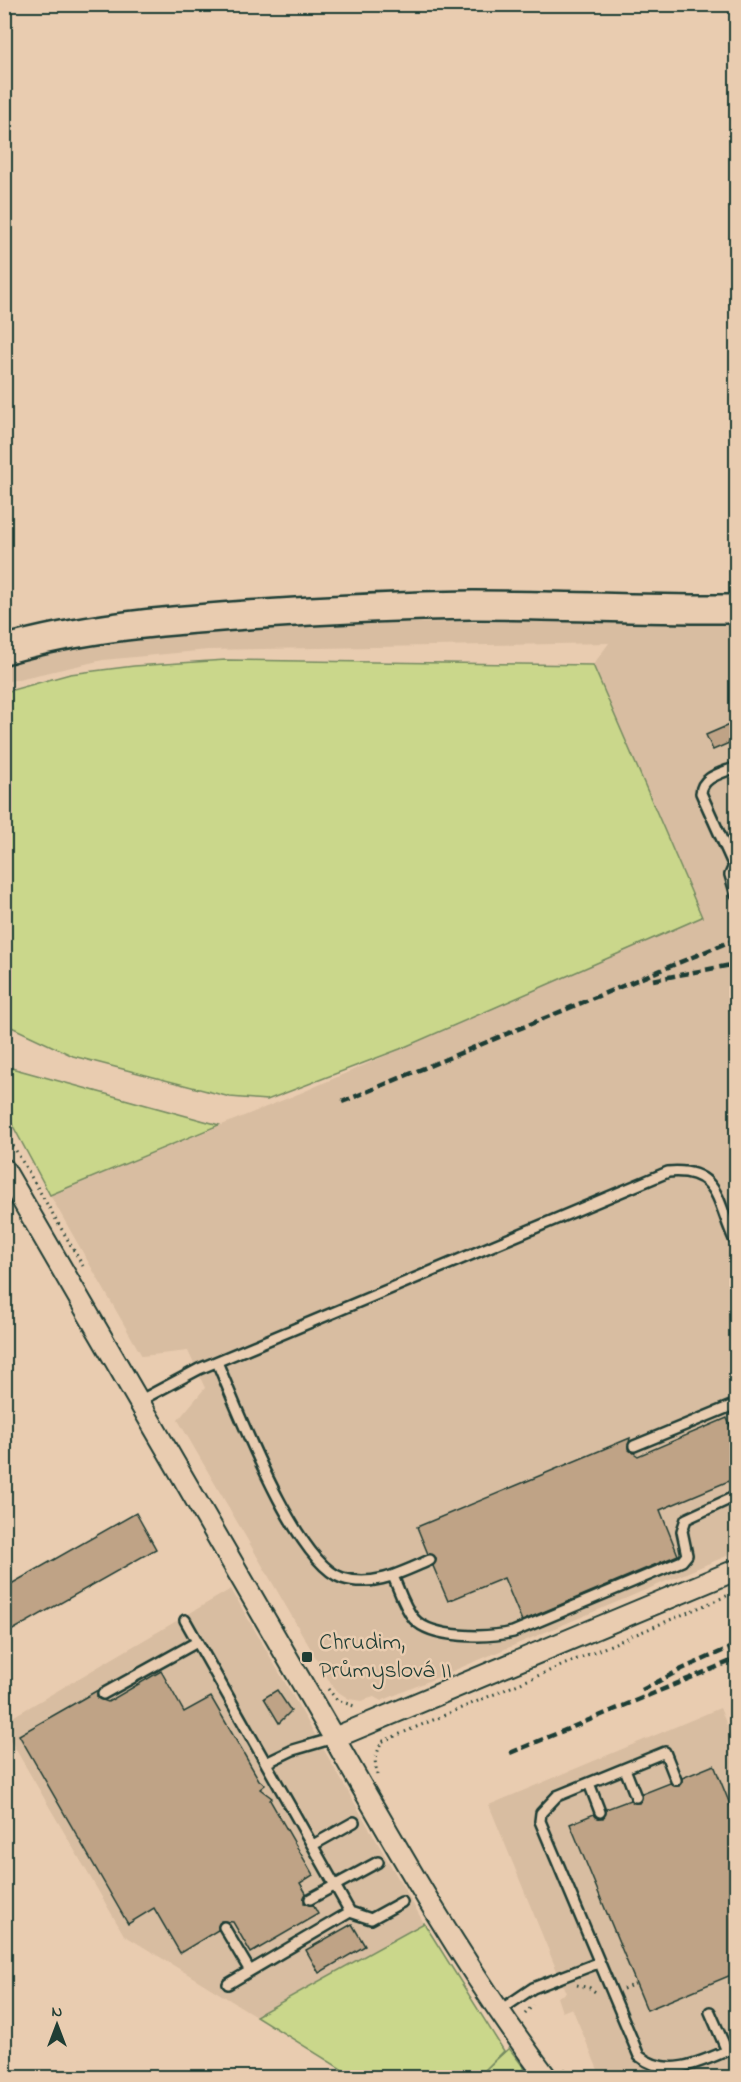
<svg xmlns="http://www.w3.org/2000/svg" width="741" height="2082" viewBox="0 0 741 2082" font-family="'Indie Flower',sans-serif">
<style>
.built{fill:#d8bda1}
.green{fill:#cad78b;stroke:#748a60;stroke-width:1.5}
.building{fill:#bfa386;stroke:#1f3d34;stroke-width:1.5}
.lines{fill:none;stroke-linecap:round;stroke-linejoin:round}
.lane-casing{stroke:#1f3d34;stroke-width:14}
.street-casing{stroke:#1f3d34;stroke-width:24}
.secondary-casing{stroke:#1f3d34;stroke-width:32}
.path{stroke:#1f3d34;stroke-width:3;stroke-dasharray:1.5 4.5;stroke-linecap:butt}
.lane{stroke:#e9ccb0;stroke-width:9}
.street{stroke:#e9ccb0;stroke-width:20}
.secondary{stroke:#e9ccb0;stroke-width:27}
.rail{stroke:#1f3d34;stroke-width:4.5;stroke-dasharray:9 4.5;stroke-linecap:butt}
.poi-dot{fill:#1f3d34;stroke:#e9ccb0;stroke-width:2}
.labels{text-anchor:middle;dominant-baseline:central;stroke-width:5;stroke-linejoin:round;paint-order:stroke}
.poi-label{font-size:24px;fill:#1f3d34;stroke:#e9ccb0;text-anchor:start}
</style>
<rect width="100%" height="100%" fill="#e9ccb0"/>
<filter id="ink" filterUnits="userSpaceOnUse"><feTurbulence type="fractalNoise" baseFrequency=".0167" numOctaves="2"/><feDisplacementMap in="SourceGraphic" scale="12" xChannelSelector="R" yChannelSelector="G"/><feConvolveMatrix kernelMatrix="1 2 1 2 8 2 1 2 1" color-interpolation-filters="sRGB"/></filter>
<g filter="url(#ink)">
<path class="built" d="M736,618V1552L381,1701L374,1697L361,1701L349,1699L334,1689L178,1420L205,1388L188,1351L142,1356L50,1195L303,1092L701,917L593,665L609,643L208,650L103,660L5,682V658L53,646L262,625Z
M231,1589L424,1923L256,2016L124,1935L5,1731L4,1722Z
M720,1708L736,1748V2077H601L572,2008L562,2012L557,1997L566,1993L489,1805Z"/>
<path class="green" d="M226,660L593,665L702,917L400,1049L267,1100L230,1097L73,1056L5,1024V692L70,674L134,666Z
M4,1066L219,1125L50,1195L5,1111Z
M424,1923L504,2051L484,2071L509,2048L531,2077H354L256,2016Z"/>
<path class="building" d="M736,722V740L713,750L706,735Z
M727,1418L736,1441V1478L660,1510L678,1555L522,1621L504,1578L448,1601L433,1566L436,1558L428,1554L417,1527L630,1438L628,1449L638,1456Z
M136,1513L156,1549L4,1635V1588Z
M161,1671L184,1712L211,1697L259,1780L265,1785L260,1789L272,1798L270,1800L313,1875L300,1883L306,1893L304,1903L313,1905L318,1914L251,1953L233,1922L221,1921L218,1930L180,1953L154,1908L128,1924L19,1735L98,1690L97,1698L108,1702Z
M277,1690L291,1711L279,1723L264,1698Z
M714,1765L736,1819V1973L647,2010L570,1824L594,1814L603,1818L606,1809L630,1800L639,1803L642,1794L670,1783L679,1786L682,1778Z
M352,1924L365,1946L319,1973L306,1950Z"/>
<g class="lines">
<defs>
<path id="lane" d="M736,861L730,875L736,895
M733,864L701,793C702,776 723,773 736,767
M217,1362C237,1408 295,1562 342,1578C373,1588 402,1572 430,1560
M139,1401L199,1369L668,1172C722,1167 717,1207 736,1243
M634,1446L736,1404
M393,1576C399,1590 404,1607 414,1619C432,1639 488,1638 513,1632L682,1561L687,1555L682,1531L686,1519L736,1496
M185,1620L350,1912L228,1984
M103,1694L197,1642
M268,1762L293,1750L334,1738
M625,1769L636,1797
M676,1780L665,1752L557,1796L541,1813L540,1821L639,2056C670,2081 705,2059 736,2047
M589,1783L600,1812
M313,1845L354,1822
M310,1899L378,1862
M350,1912L371,1919L402,1902
M224,1927L250,1971
M499,2011L533,1988L598,1963
M710,2012L727,2051"/>
<path id="street" d="M4,1169L334,1738L736,1570
M334,1738C400,1854 466,1970 547,2078"/>
<path id="secondary" d="M4,650C84,627 165,621 247,615C322,610 398,606 473,605C561,605 649,610 736,609"/>
</defs>
<use href="#lane" class="lane-casing"/>
<use href="#street" class="street-casing"/>
<use href="#secondary" class="secondary-casing"/>
<path class="path" d="M4,684L6,672
M4,1130L83,1266
M328,1689L337,1700L357,1707
M377,1775L375,1760L381,1742L736,1592
M577,1985L590,1988L598,1994
M623,1989L635,1984
M525,2014L533,2005
M564,2069L571,2078"/>
<use href="#lane" class="lane"/>
<use href="#street" class="street"/>
<use href="#secondary" class="secondary"/>
<path class="rail" d="M653,980L736,964
M342,1102L736,939
M642,1690L682,1669L736,1645
M510,1753L736,1659"/>
</g>
</g>
<rect class="poi-dot" x="301" y="1651" width="12" height="12" rx="3"/>
<g class="labels">
<g class="poi-label">
<text x="319" y="1643">Chrudim,<tspan x="319" dy="28">Průmyslová II</tspan></text>
</g>
</g>
<rect width="741" height="2082" fill="none" stroke="#e9ccb0" stroke-width="24"/>
<rect x="12" y="12" width="717" height="2058" fill="none" stroke="#1f3d34" stroke-width="2" filter="url(#ink)"/>
<g transform="translate(57 2025)" stroke="#e9ccb0" stroke-width="4.5" paint-order="stroke">
<path d="M0-4.5L10 22L0 15L-10 22Z" fill="#1f3d34"/>
<text y="-9" font-size="16" font-weight="bold" text-anchor="middle" fill="#1f3d34">N</text>
</g>
</svg>
